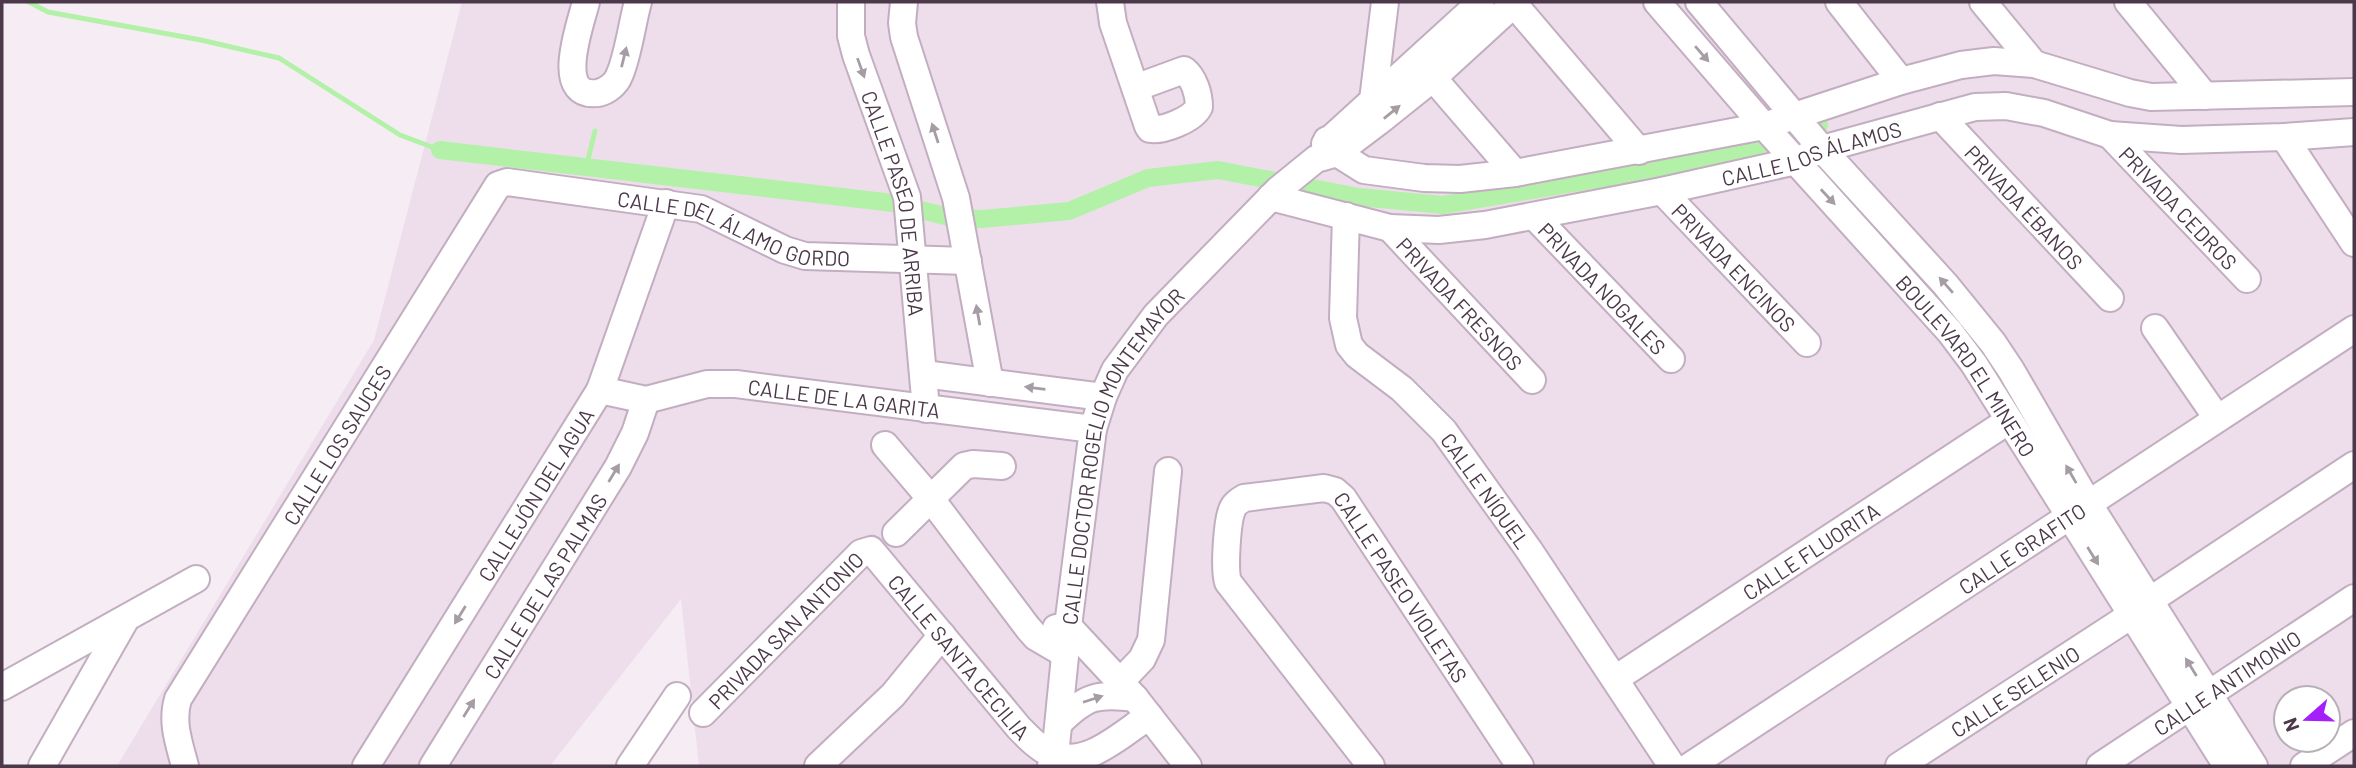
<svg xmlns="http://www.w3.org/2000/svg" width="2356" height="768" viewBox="0 0 2356 768" font-family="Barlow,sans-serif">
<style>
.residential{fill:#eedeec;fill-rule:evenodd}
.lines{fill:none;stroke-linecap:round;stroke-linejoin:round}
.stream{stroke:#b3f1a9;stroke-width:5}
.canal{stroke:#b3f1a9;stroke-width:18}
.minor-casing{stroke:#c2aec0;stroke-width:30}
.minor{stroke:#fff;stroke-width:26}
.oneway{fill:#a59ca4}
.labels{text-anchor:middle;dominant-baseline:central;stroke-width:6;stroke-linejoin:round;paint-order:stroke}
.street-label{font-size:21px;fill:#4b394a;stroke:#fff}
</style>
<rect width="100%" height="100%" fill="#f6ecf4"/>
<path class="residential" d="M462,2H2354V766H699L681,599L550,766H117L374,340ZM2286,698H2328V740H2286Z"/>
<g class="lines">
<path class="stream" d="M29,2L48,12L201,40L279,58L400,135L440,150
M586,168L595,131"/>
<path class="canal" d="M440,150L893,203L949,217L982,219L1069,211L1148,178L1218,170L1359,197L1443,205L1718,159L1819,125"/>
<defs>
<g id="minor">
<path d="M586,2C581,23 552,99 598,93C607,91 616,84 619,76C628,57 632,23 638,2"/>
<path id="s1" d="M851,2V36L856,55L907,197L926,409"/>
<path d="M904,2L902,23L904,37L956,198L990,383"/>
<path d="M1110,2L1113,23L1148,126L1150,129C1163,131 1192,120 1199,107C1199,94 1194,78 1184,70L1135,88"/>
<path id="s2" d="M1657,2L1764,126L1950,332L1974,364L2227,766"/>
<path d="M1699,2L1822,149L1945,284L1993,343L2011,370L2088,503L2254,766"/>
<path d="M1839,2L1901,81"/>
<path d="M1983,2L2034,64"/>
<path d="M2128,2L2205,96"/>
<path d="M1514,4L1639,151"/>
<path d="M1433,78L1515,173"/>
<path d="M1373,100L1385,2"/>
<path id="s3" d="M1940,116L2110,298"/>
<path id="s4" d="M2110,135L2247,279"/>
<path d="M2284,137L2354,243"/>
<path d="M1327,140L1337,153L1364,170L1424,178L1460,179L1515,173L1764,126L1901,81L1961,65L1994,61L2034,64L2130,93L2151,97L2354,92"/>
<path d="M1325,144L1481,2"/>
<path id="s5" d="M1662,191L1807,343"/>
<path id="s6" d="M1271,197L1390,228L1439,230L1485,225L1662,191L1796,161L1822,149L1975,107L2006,106L2044,113L2110,135L2181,140L2284,137L2354,132"/>
<path id="s7" d="M1346,216L1343,318L1349,345L1357,355L1402,389L1444,431L1529,550L1672,766"/>
<path id="s8" d="M1535,217L1671,359"/>
<path id="s9" d="M1390,228L1532,380"/>
<path d="M2155,328L2217,418"/>
<path d="M924,374L1103,397"/>
<path id="s10" d="M600,390L646,400L707,384H736L1093,429"/>
<path d="M885,445L931,499L1028,628L1036,637L1065,654"/>
<path d="M896,533L964,466L973,464L1002,466"/>
<path d="M2149,601L2354,465"/>
<path d="M1056,628L1068,626L1135,698L1188,766"/>
<path id="s11" d="M1615,679L2008,421"/>
<path d="M1121,681L1142,659L1151,640L1168,471"/>
<path d="M2,687L196,579"/>
<path id="s12" d="M703,713L861,553L871,550L1019,728C1029,738 1040,750 1054,755C1087,768 1123,733 1149,716"/>
<path d="M1059,723C1086,696 1097,693 1135,698"/>
<path d="M42,766L124,622"/>
<path id="s13" d="M185,766C179,743 171,722 178,699L498,185L507,182L701,209L785,250L805,256L968,261"/>
<path id="s14" d="M366,766L600,390L666,203"/>
<path id="s15" d="M433,766L618,467L635,433L646,400"/>
<path d="M630,766L677,696"/>
<path d="M818,766L893,695L942,635"/>
<path id="s16" d="M1051,766L1055,756L1068,626L1093,429L1103,397L1115,370L1156,315L1278,190L1316,159L1337,153L1378,122L1433,78L1516,2"/>
<path id="s17" d="M1371,766L1228,582C1224,570 1227,522 1232,510C1234,504 1239,501 1244,498L1324,488L1335,491L1343,498L1520,766"/>
<path id="s18" d="M1690,766L2354,329"/>
<path id="s19" d="M1899,766L2130,616"/>
<path id="s20" d="M2100,766L2354,598"/>
<path d="M2304,766L2354,733"/>
</g>
</defs>
<use href="#minor" class="minor-casing"/>
<use href="#minor" class="minor"/>
</g>
<defs><path id="oneway-solid" d="M-6-.8H1V-3.2L6.5 0L1 3.2V.8H-6Z" transform="scale(1.75)"/></defs>
<g class="oneway">
<use href="#oneway-solid" transform="translate(1702 54) rotate(49)"/>
<use href="#oneway-solid" transform="translate(624 57) rotate(-76)"/>
<use href="#oneway-solid" transform="translate(861 68) rotate(70)"/>
<use href="#oneway-solid" transform="translate(1392 112) rotate(-39)"/>
<use href="#oneway-solid" transform="translate(935 133) rotate(-108)"/>
<use href="#oneway-solid" transform="translate(1828 197) rotate(47)"/>
<use href="#oneway-solid" transform="translate(1946 285) rotate(-131)"/>
<use href="#oneway-solid" transform="translate(978 315) rotate(-100)"/>
<use href="#oneway-solid" transform="translate(1035 388) rotate(-173)"/>
<use href="#oneway-solid" transform="translate(614 473) rotate(-59)"/>
<use href="#oneway-solid" transform="translate(2071 474) rotate(-120)"/>
<use href="#oneway-solid" transform="translate(2093 556) rotate(58)"/>
<use href="#oneway-solid" transform="translate(460 615) rotate(122)"/>
<use href="#oneway-solid" transform="translate(2191 667) rotate(-122)"/>
<use href="#oneway-solid" transform="translate(1093 699) rotate(-18)"/>
<use href="#oneway-solid" transform="translate(469 708) rotate(-58)"/>
</g>
<g class="labels">
<g class="street-label">
<text stroke="none"><textPath href="#s6" startOffset="553">CALLE LOS ÁLAMOS</textPath></text>
<text stroke="none"><textPath href="#s1" startOffset="208">CALLE PASEO DE ARRIBA</textPath></text>
<text stroke="none"><textPath href="#s3" startOffset="124">PRIVADA ÉBANOS</textPath></text>
<text stroke="none"><textPath href="#s4" startOffset="100">PRIVADA CEDROS</textPath></text>
<text stroke="none"><textPath href="#s13" startOffset="917">CALLE DEL ÁLAMO GORDO</textPath></text>
<text stroke="none"><textPath href="#s5" startOffset="105">PRIVADA ENCINOS</textPath></text>
<text stroke="none"><textPath href="#s8" startOffset="98">PRIVADA NOGALES</textPath></text>
<text stroke="none"><textPath href="#s9" startOffset="103">PRIVADA FRESNOS</textPath></text>
<text stroke="none"><textPath href="#s2" startOffset="478">BOULEVARD EL MINERO</textPath></text>
<text stroke="none"><textPath href="#s10" startOffset="248">CALLE DE LA GARITA</textPath></text>
<text stroke="none"><textPath href="#s13" startOffset="368">CALLE LOS SAUCES</textPath></text>
<text stroke="none"><textPath href="#s16" startOffset="324">CALLE DOCTOR ROGELIO MONTEMAYOR</textPath></text>
<text stroke="none"><textPath href="#s7" startOffset="331">CALLE NÍQUEL</textPath></text>
<text stroke="none"><textPath href="#s14" startOffset="320">CALLEJÓN DEL AGUA</textPath></text>
<text stroke="none"><textPath href="#s18" startOffset="397">CALLE GRAFITO</textPath></text>
<text stroke="none"><textPath href="#s11" startOffset="234">CALLE FLUORITA</textPath></text>
<text stroke="none"><textPath href="#s15" startOffset="212">CALLE DE LAS PALMAS</textPath></text>
<text stroke="none"><textPath href="#s17" startOffset="532">CALLE PASEO VIOLETAS</textPath></text>
<text stroke="none"><textPath href="#s12" startOffset="117">PRIVADA SAN ANTONIO</textPath></text>
<text stroke="none"><textPath href="#s12" startOffset="374">CALLE SANTA CECILIA</textPath></text>
<text stroke="none"><textPath href="#s20" startOffset="152">CALLE ANTIMONIO</textPath></text>
<text stroke="none"><textPath href="#s19" startOffset="138">CALLE SELENIO</textPath></text>
</g>
</g>
<rect width="2356" height="768" fill="none" stroke="#4b394a" stroke-width="7"/>
<g transform="translate(2307 719) rotate(250)"><circle r="33" fill="#ffffff" stroke="#b7b0b7" stroke-width="2"/>
<path d="M0-5L12 26L0 18L-12 26Z" fill="#a51ffa"/>
<text y="-10" font-size="19" font-weight="bold" text-anchor="middle" fill="#4b394a">N</text>
</g>
</svg>
